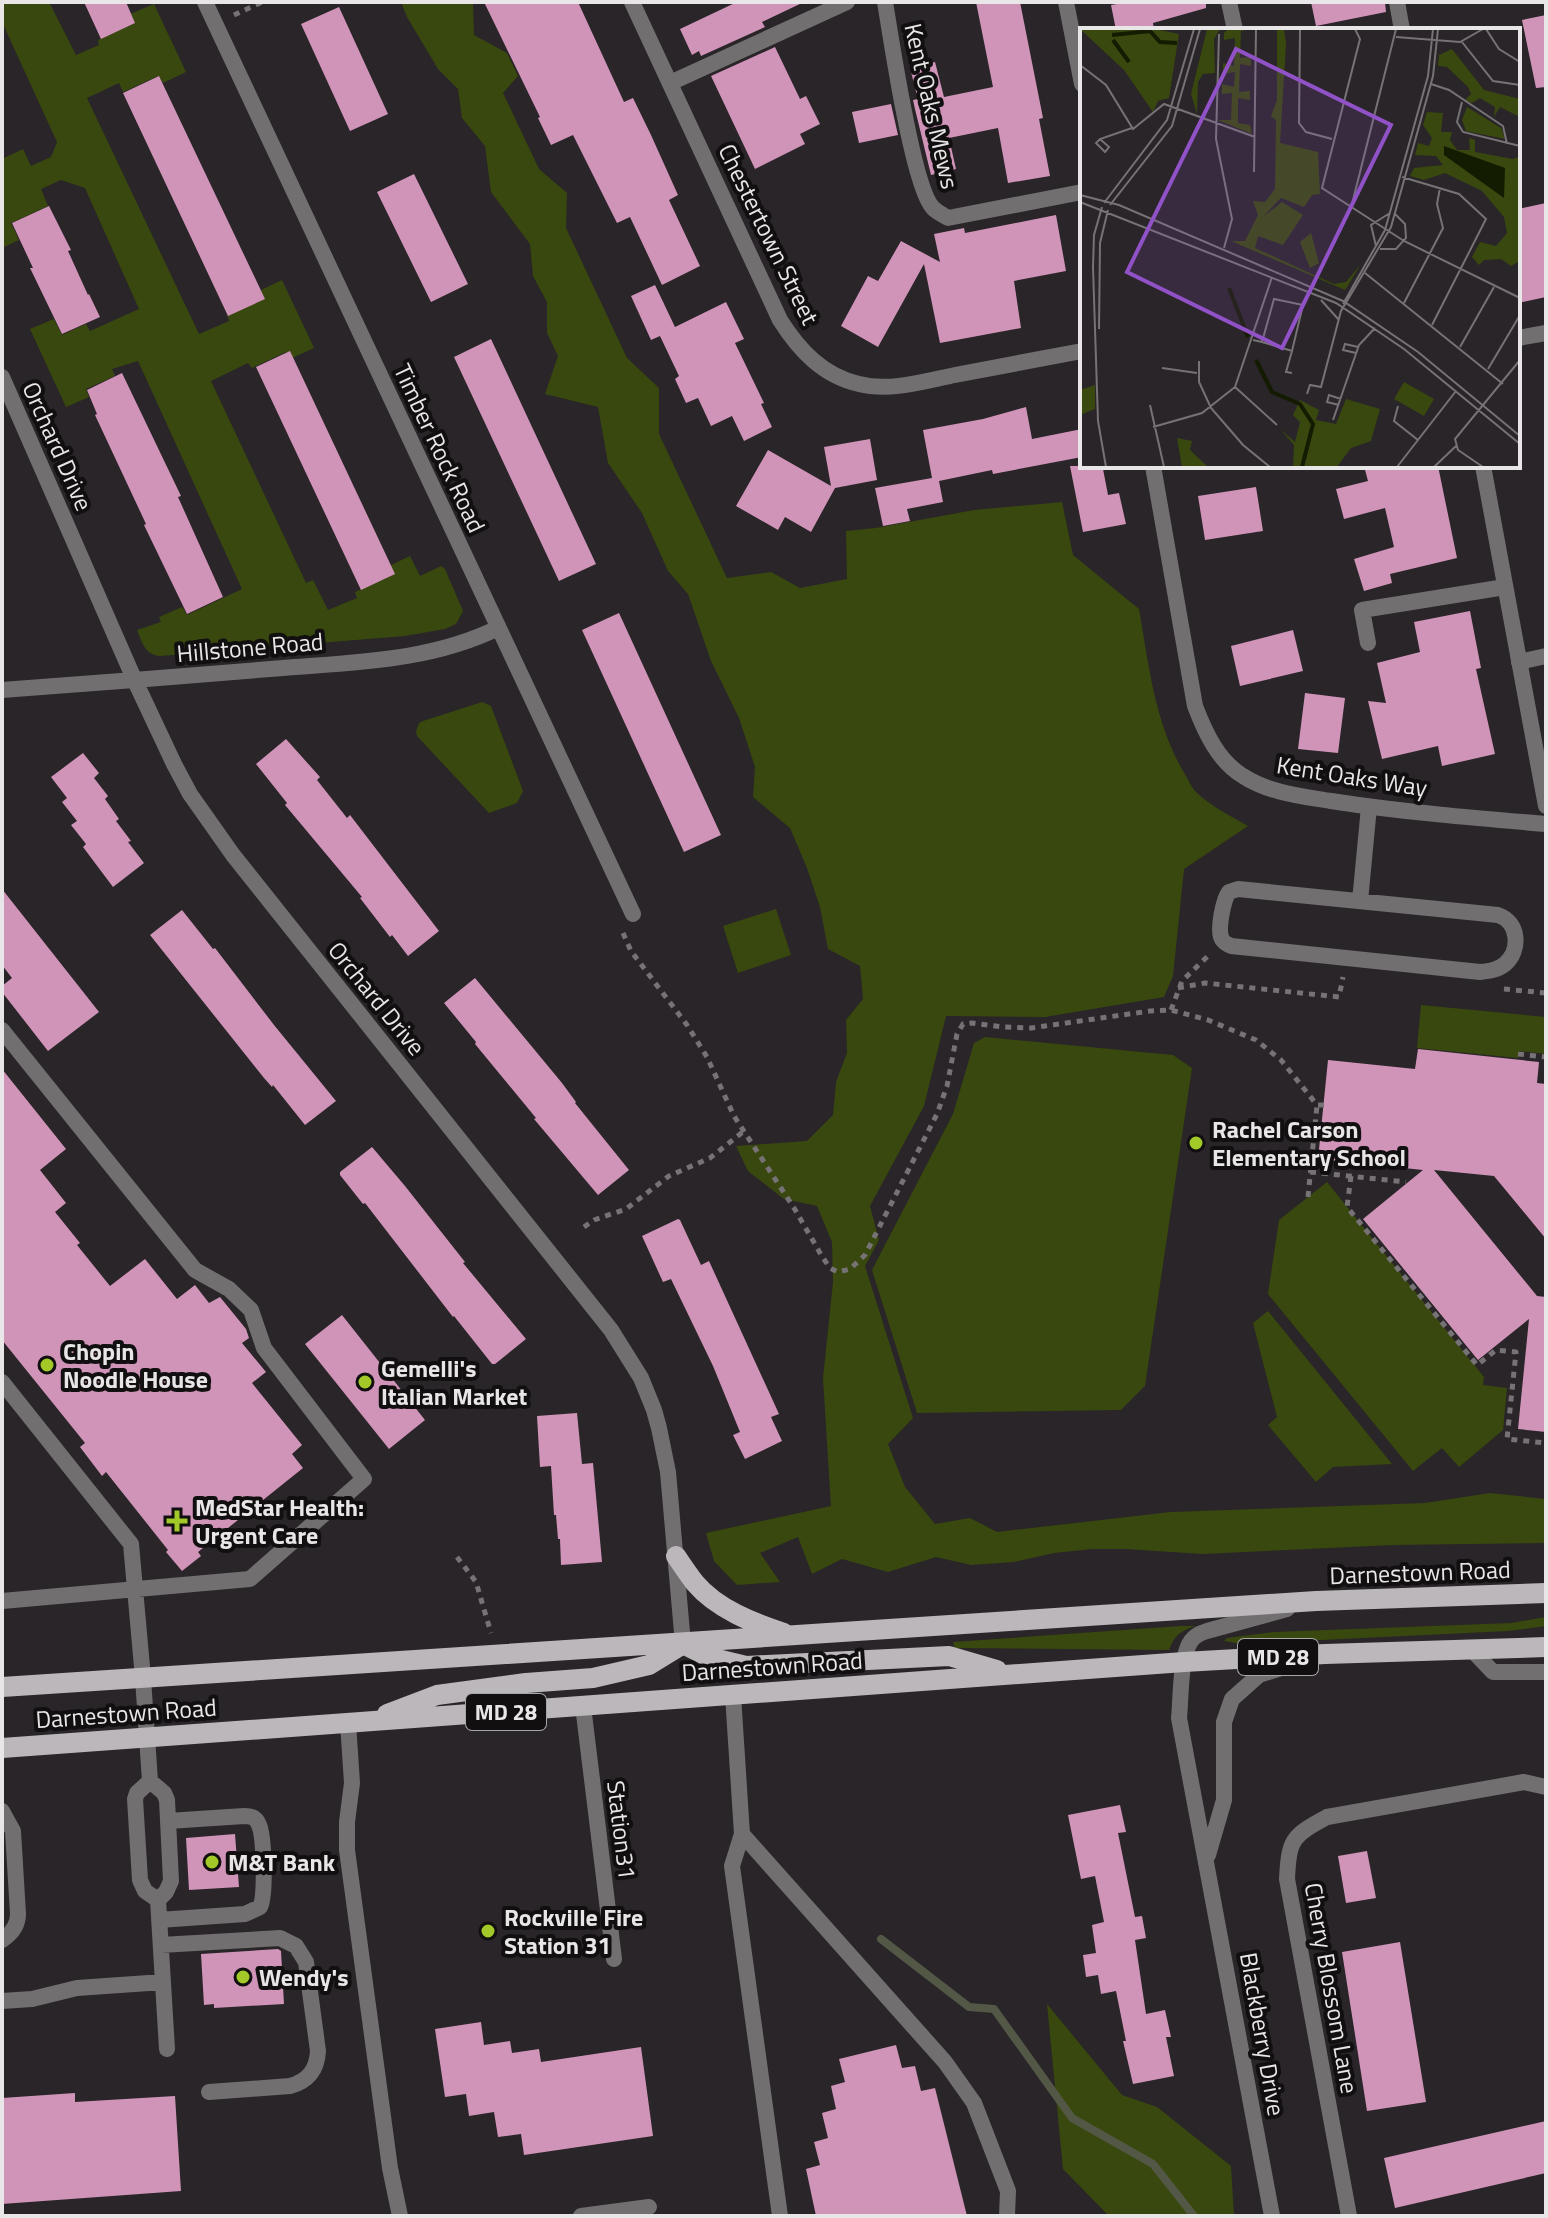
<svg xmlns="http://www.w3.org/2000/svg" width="1548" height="2218" viewBox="0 0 1548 2218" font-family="'Titillium Web',sans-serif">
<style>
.green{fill:#39480e}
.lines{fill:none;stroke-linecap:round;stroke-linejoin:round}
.stream{stroke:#535846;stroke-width:8}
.building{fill:#d194b9}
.path{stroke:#767275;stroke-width:5;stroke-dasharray:6 6;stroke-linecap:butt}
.lane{stroke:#716f70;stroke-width:16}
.street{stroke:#716f70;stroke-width:16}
.primary{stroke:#bcb7ba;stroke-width:20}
.poi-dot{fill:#a2c928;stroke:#110f10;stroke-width:3}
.labels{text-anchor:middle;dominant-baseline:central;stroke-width:8;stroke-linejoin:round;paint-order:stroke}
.shield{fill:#110f10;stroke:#a8a6a7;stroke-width:2}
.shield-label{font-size:22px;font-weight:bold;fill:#e9e6e8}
.street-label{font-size:24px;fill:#e9e6e8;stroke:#110f10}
.poi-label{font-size:24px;font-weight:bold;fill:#e9e6e8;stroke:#110f10;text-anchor:start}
.inset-river{fill:none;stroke:#131b00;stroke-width:4}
.inset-road{fill:none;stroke:#767275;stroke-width:2}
.view{fill:#9151c7;fill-opacity:0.15;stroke:#9151c7;stroke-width:4}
.inset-edge{fill:none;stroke:#e9e6e8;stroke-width:4}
</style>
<rect width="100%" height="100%" fill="#292528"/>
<path class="green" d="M2,2H49L76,55L99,45L98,40L134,23L130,14L154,4L186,72L163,83L158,76L123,92L119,83L87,98L199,334L229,321L227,315L262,299L259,291L282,280L314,348L290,359L286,352L252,368L248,363L211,381L306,583L313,580L328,610L357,598L355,592L390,576L387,567L410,556L420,576L441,566L445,569L463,611L456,624L445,629L405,636L160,656C145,655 142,642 137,630L161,622L159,617L182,607L187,615L242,589L138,361L112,369L115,376L86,389L89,397L66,407L30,329L54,319L62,335L86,324L90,331L139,309L85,188L61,180L41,189L48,206L11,223L19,240L2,248V159L23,149L31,166L51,157L57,142L2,22Z
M401,2H473L474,35L507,53L518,76L503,93L539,169L567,193L566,228L627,358L659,388V434L727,578L771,572L800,588L847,579L846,531L876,528L974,510L1062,502L1073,555L1139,609C1149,666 1155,726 1186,776C1189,781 1192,788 1196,792C1210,806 1231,816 1248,826L1184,869L1173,976L1164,997L1045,1017L946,1016L924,1106L870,1206L879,1240L865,1266L913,1418L888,1444L905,1487L935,1524L970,1518L997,1532L1171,1512L1425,1503L1490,1493L1546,1499V1543L1393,1545L1202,1554L1126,1549H1092L1054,1553L1014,1562L971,1565L936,1557L888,1572L842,1559L812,1574L798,1537L760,1553L780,1582L737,1585L714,1561L706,1533L831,1506L823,1378L833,1282L832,1242L817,1206L784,1199L748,1171L736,1146L807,1141L833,1115L836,1082L847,1053L846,1020L863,999L860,966L828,949L820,907L807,868L790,828L753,797L755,767L739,718L711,661L688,594L668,571L642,513L608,463L598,407L545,394L558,356L547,333V302L533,276L530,244L491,192L485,146L462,118L458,89L438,69L407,17Z
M482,702L491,706L523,791L517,803L489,813L417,736L416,731L419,723L423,721Z
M776,909L791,955L738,973L723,926Z
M1421,1005L1546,1017V1054L1519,1051L1518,1058L1417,1048Z
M985,1037L1173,1055L1192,1068L1145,1386L1121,1410L917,1413L872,1270L953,1114L974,1043Z
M1327,1182L1484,1377L1483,1385L1507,1388L1503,1430L1459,1467L1442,1448L1413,1471L1268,1294L1279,1220Z
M1268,1311L1392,1464L1333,1467L1316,1482L1268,1425L1277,1417L1253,1323Z
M1546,1617V1626L1508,1631L1241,1644L1224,1641L1227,1638L1274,1632L1511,1623Z
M1181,1626H1196C1181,1630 1174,1636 1169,1650L955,1648L953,1642Z
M1047,2004L1122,2095L1157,2107L1231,2166L1234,2216H1109L1063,2169Z"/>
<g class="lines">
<path class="stream" d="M881,1939L969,2007L994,2009L1072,2118L1153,2164L1194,2216"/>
</g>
<path class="building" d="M84,2H126L135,23L101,39Z
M484,2H578L624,102L633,98L651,135L678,195L669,200L700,266L662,285L630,217L617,223L573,135L551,145L538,118L540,117Z
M737,2H804L762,22L765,27L701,56L699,51L692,55L680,29Z
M976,2H1020L1043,118L1039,119L1050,176L1008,183L998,128L949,138L956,169L931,175L915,109L913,100L918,99L910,68L935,62L944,97L993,87Z
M1129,2H1206V8L1153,23L1154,30H1116L1111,5Z
M1311,2H1385L1386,12L1316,26Z
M339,7L388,114L350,131L301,24Z
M1546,15V87L1536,88L1522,20Z
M775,47L800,99L806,96L820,124L800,134L805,144L755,169L711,76Z
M159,76L265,299L228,316L123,93Z
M891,104L898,135L859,143L852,112Z
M414,174L468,284L431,302L377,192Z
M1546,203V297L1518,303V209Z
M49,206L71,250L68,251L88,295L89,294L100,317L62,334L30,268H33L12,223Z
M1056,215L1066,271L1014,281L1021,328L940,343L924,264L878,347L841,326L868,276L878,281L901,241L940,262L934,234L964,228L965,233Z
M655,285L675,327L726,302L744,339L735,343L764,403L761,404L772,427L744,441L732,416L711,426L698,398L686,403L675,379L679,376L660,336L651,340L631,296Z
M491,339L596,564L559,581L454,357Z
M290,351L395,574L361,590L256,367Z
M122,373L181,496L178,497L223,597L187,614L144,525L146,524L95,415L97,414L87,390Z
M1026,407L1032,439L1082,429V457L993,474L992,470L939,481L943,502L907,509L910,521L883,526L875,488L932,478L923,430L983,419Z
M870,439L877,480L835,488L811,532L785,517L778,530L736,506L768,450L831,486L824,447Z
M1070,466H1100L1101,469H1103L1108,495L1119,493L1126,524L1083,532Z
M1364,466H1438L1457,558L1390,574L1392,583L1364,591L1354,559L1394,547L1385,508L1344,519L1336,489L1368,481Z
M1256,487L1263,531L1205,540L1198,496Z
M1470,611L1481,668L1476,669L1495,754L1442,766L1438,746L1382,759L1368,701L1386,703L1377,663L1420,652L1414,622Z
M619,613L721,835L684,852L582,630Z
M1293,630L1303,671L1240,686L1231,646Z
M1305,693L1345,698L1338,753L1298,749Z
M286,739L320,777L317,780L347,818L350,815L439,931L408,956L392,935L390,937L360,898L362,897L285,805L287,803L256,764Z
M83,753L99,773L94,778L108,796L105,799L119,819L116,821L131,841L128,842L144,863L113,887L83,847L86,844L71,825L77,821L62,802L67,798L51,777Z
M2,889L99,1012L48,1051L2,992V986L12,978L2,965Z
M182,910L213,949L215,948L274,1025L336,1101L305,1125L273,1085L272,1087L264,1078L150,935Z
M475,978L562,1083L576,1102L575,1103L629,1170L598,1195L534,1119L536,1118L475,1044L476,1042L444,1003Z
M1418,1049L1539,1062L1537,1083L1546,1084V1239L1494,1176L1434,1170L1537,1296L1546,1297V1432L1518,1429L1529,1319L1478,1360L1363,1219L1423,1170L1318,1159L1328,1060L1415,1069Z
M2,1069L66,1149L40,1170L66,1203L55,1212L80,1243L77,1245L110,1286L145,1259L177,1299L195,1285L209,1303L220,1297L246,1329L249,1338L242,1343L266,1372L252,1383L302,1445L292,1454L303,1468L198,1552L201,1556L182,1571L166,1552L168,1550L106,1472L102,1476L80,1447L85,1443L2,1340Z
M372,1147L405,1186L465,1262L463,1263L526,1339L495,1364H492L454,1316L453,1317L365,1203L363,1204L340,1175V1172Z
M678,1219L680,1220L701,1265L709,1261L779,1414L771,1417L782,1441L745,1459L733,1435L740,1432L713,1366L671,1279L663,1282L642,1236Z
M342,1315L425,1420L389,1449L305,1344Z
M577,1413L582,1464L593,1463L602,1562L561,1565L560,1539H558L556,1515H554L551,1466L540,1467L537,1416Z
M1120,1805L1126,1832L1118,1833L1135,1917L1142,1916L1146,1938L1135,1940L1146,2014L1165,2010L1171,2037H1166L1174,2076L1133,2084L1123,2041H1126L1116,1991L1101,1994L1098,1975L1086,1977L1083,1955L1096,1953L1092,1925L1104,1922L1095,1876L1081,1879L1068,1815Z
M235,1834L239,1887L189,1890L186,1838Z
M1367,1851L1376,1898L1346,1903L1338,1856Z
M1400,1942L1426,2102L1367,2111L1342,1952Z
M278,1949L281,1951L284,2004L214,2008V2004L204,2005L201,1954Z
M481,2022L484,2045L510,2041L512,2053L539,2049L541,2062L641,2047L653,2136L524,2155L521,2134L498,2137L494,2112L469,2116L466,2094L445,2097L435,2029Z
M896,2045L902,2068L915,2066L921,2091L935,2088L967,2216H816L806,2169L820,2165L814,2142L828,2138L822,2113L836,2109L831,2086L845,2082L839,2059Z
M75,2093V2102L175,2096L181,2191L2,2204V2098Z
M1546,2121V2173L1395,2208L1384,2158Z"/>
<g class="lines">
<path class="path" d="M234,15L262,2
M623,933L631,951L687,1025L707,1057L734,1116L794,1208L823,1258L830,1268L838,1272L850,1269L865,1255L937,1114L947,1086L957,1034L963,1024L972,1023L1003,1027L1031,1028L1150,1011L1171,1010L1208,1020L1256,1040L1281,1060L1317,1105H1324
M1178,988L1205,983L1339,997L1343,977
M1504,989L1546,993
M1171,1010L1182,981L1211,953
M1518,1054L1546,1057
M1310,1172L1406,1182
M1351,1176L1347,1207L1477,1365L1496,1350L1516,1352L1507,1439L1546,1443
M1308,1197L1317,1105
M584,1227L594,1220L626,1209L669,1176L710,1158L744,1131
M457,1557L476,1582L491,1633"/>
<path class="lane" d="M885,2C891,38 913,188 933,208C937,212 943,215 948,218L1082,192
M1229,2L1235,30
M670,83L847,2
M1518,338L1546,333
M1368,643L1362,610L1505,587
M1519,662L1546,656
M1238,889L1498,915C1519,922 1521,950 1505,964C1498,970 1489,971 1480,972L1231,946C1226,943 1223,943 1221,937C1218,928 1223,900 1229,892Z
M1360,901L1369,807
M2,1030L195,1270L229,1289L251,1310L264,1348L364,1479L250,1579L2,1601
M2,1382L131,1544L143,1678L150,1781L164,1793L167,1800L171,1881L166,1892L158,1900L167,2049
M733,1695L742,1834L732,1866L780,2216
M583,1706L614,1959
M348,1723L352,1783L347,1822V1850L390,2168L400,2216
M150,1781L137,1793L135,1799L140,1880L145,1891L158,1900
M2,1811L13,1831L18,1914C18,1926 11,1934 2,1940
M742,1834L945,2062L974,2103L1008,2191L1007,2216
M159,1920L245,1914L260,1907C266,1896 264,1836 259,1825C256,1817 251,1816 244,1816L168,1821
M161,1945L280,1938L296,1946L306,1962L318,2051C317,2070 308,2081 290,2086L209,2092
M2,2001L32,1999L77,1988L163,1982
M581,2216L649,2207"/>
<path class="street" d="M205,2L633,914
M632,2L780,320C799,350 823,376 859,384C890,392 925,381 955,375C998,367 1040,359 1082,351
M1066,2L1082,84
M1397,2L1402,30
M2,377L135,681L174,764L190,794L233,855L611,1330L641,1378L654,1410L659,1428L668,1472L683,1644
M1153,466L1195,706C1205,732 1218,761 1243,776C1269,793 1301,796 1331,801C1402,812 1474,818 1546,824
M1483,466L1546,806
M2,690C96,683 189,676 283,668C356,662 431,661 498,628
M1470,1648L1493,1672H1546
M1208,1855L1224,1800V1722L1232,1699L1259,1675L1306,1660
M1272,2216L1179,1718C1181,1699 1180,1656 1191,1641C1195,1635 1201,1633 1207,1631L1287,1609
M1349,2216L1287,1879C1289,1839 1292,1836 1327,1817L1524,1782L1546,1787"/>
<path class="primary" d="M676,1556C682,1565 688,1574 695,1583C717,1609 753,1623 784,1633
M687,1646L709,1657L746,1666L949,1656L997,1670
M2,1687L1316,1601L1546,1593
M387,1714L437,1695L526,1683L593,1678L649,1665L680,1646
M2,1748L1184,1662L1325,1654L1546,1647"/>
</g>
<g class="poi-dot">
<circle cx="1196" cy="1143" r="8"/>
<circle cx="47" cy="1365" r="8"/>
<circle cx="365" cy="1382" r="8"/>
<path d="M173 1509h8v8h8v8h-8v8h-8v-8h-8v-8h8z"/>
<circle cx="212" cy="1862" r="8"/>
<circle cx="488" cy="1931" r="8"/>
<circle cx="243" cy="1977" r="8"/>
</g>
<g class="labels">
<g class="shield">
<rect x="1238" y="1639" width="80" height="36" rx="6"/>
<rect x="466" y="1694" width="80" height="36" rx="6"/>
</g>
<g class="shield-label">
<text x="1278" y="1657">MD 28</text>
<text x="506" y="1712">MD 28</text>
</g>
<g class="street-label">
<text transform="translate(932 106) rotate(77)">Kent Oaks Mews</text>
<text transform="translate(769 234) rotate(64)">Chestertown Street</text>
<text transform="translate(58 446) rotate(66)">Orchard Drive</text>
<text transform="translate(440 448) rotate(65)">Timber Rock Road</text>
<text transform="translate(250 647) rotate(-5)">Hillstone Road</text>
<text transform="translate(1352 776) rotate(9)">Kent Oaks Way</text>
<text transform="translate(377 998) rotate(51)">Orchard Drive</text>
<text transform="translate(1420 1572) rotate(-2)">Darnestown Road</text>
<text transform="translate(772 1666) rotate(-4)">Darnestown Road</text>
<text transform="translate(126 1713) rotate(-4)">Darnestown Road</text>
<text transform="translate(622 1830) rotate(83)">Station31</text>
<text transform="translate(1332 1988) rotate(80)">Cherry Blossom Lane</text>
<text transform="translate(1263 2034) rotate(80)">Blackberry Drive</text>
</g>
<g class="poi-label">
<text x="1212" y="1129">Rachel Carson<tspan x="1212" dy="28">Elementary School</tspan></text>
<text x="63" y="1351">Chopin<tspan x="63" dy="28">Noodle House</tspan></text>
<text x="381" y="1368">Gemelli's<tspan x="381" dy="28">Italian Market</tspan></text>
<text x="195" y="1507">MedStar Health:<tspan x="195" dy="28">Urgent Care</tspan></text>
<text x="228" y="1862">M&amp;T Bank</text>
<text x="504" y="1917">Rockville Fire<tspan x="504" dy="28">Station 31</tspan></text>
<text x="259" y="1977">Wendy's</text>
</g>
</g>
<g transform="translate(1080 28)">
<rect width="440" height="440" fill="#292528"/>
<path d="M0,1H75L99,6L89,70L78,73L73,84L44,42ZM127,1H140L134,11L135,45L123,46L118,54L117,86L111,66ZM172,1L161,3L160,30L171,29V38L160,36L159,64L170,63V72L158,70V95L170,97L172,106L138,92H151L152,65L142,66V56L154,59L155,44L143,46V35L154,38L155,10L144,12V5L147,2ZM197,1H204L206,16L200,115L238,124L240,166L232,167L224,179L201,170L183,189L202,174L223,187L203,217L178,208L175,220L254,256L266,254L281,236L265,262L151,213H165L178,187L173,173L185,174L195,161L196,92L191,88L197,72ZM372,21L404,62L440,71V89L420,79L414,89L415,79L400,70L392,75L385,72L391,66L388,59L367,39L358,38L359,27ZM387,79L421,100L425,111L386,103L382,92ZM347,84L363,85L361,104H372L370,112L377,122H390L389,110L395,112V124L433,131L440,128V233L431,238L421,231L404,232L399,237L392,229L400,214L416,218L427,205L424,189L402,163L365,145L344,152L330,148L334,140L363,137L356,128L335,127L338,115L349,118L352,110L343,97ZM231,205L239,235L230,240L220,214ZM324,354L354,371L344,388L314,371ZM15,357V381L0,387V362ZM266,371L300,381L291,413L271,420L257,439H213L214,417L200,401L215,414L220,394L213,387L220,372L239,382L236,392L256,396ZM97,410L112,413L110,422L128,439H102Z" fill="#39480e"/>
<path d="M364,118L425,140L424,170L364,127Z" fill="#131b00"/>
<path class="inset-river" d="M32,7L70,3L80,14L97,15M33,12L49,34M149,260L168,309M176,332L192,364L220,376L233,396L222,439"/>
<path class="inset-road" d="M220,1L219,95L226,104L252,111M275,1L280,11L242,160L324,213L440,270M406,1L419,21L440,34M139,6L136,111L152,191L144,220M316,9L380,14L403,1M382,14L413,53L440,57M0,37L26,57L53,101L84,76L175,109M351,56L369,62L423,98L427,116M382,74L377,94L383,104L440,118M20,111L29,119L25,124L16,115L20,111L52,100M174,144L176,1M322,149L379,166L406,191L352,297M0,167L39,177L263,273L338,324L440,408M0,174L256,275L324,321L440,416M24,175L87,92L114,1M30,177L92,98L120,1M22,179L14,207L13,239L18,393L26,439M271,180L316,1M296,218L291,197L310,185M300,221H316L326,210L325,196L315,186M285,245L423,356M241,272L259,292M324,275L363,200L357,176L360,160M263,276L305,202L348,48L353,1M19,301L20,215L28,182M173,312L182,314L194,271L223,277L212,323L182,314M380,319L414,259M276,325L263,322L265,316L278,319M119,333V354L131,380L163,417L190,439M82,340L117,345M408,341L440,287M212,345L206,344L212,323M155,359L197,397M227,366L230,357L241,359L261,283L311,199L353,48L358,1M70,377L84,439M259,377L247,374L249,367L261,371M318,378L314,393L338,412M253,392L279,317L295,300M73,399L122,385L155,359L192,249M317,439L376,363M354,439L376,418M403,439L378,422L375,411L440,332"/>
<path class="view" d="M156,21L311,97L202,320L47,244Z"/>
<rect width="440" height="440" class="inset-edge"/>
</g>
<rect width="1548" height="2218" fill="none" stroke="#e9e6e8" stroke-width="8"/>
</svg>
